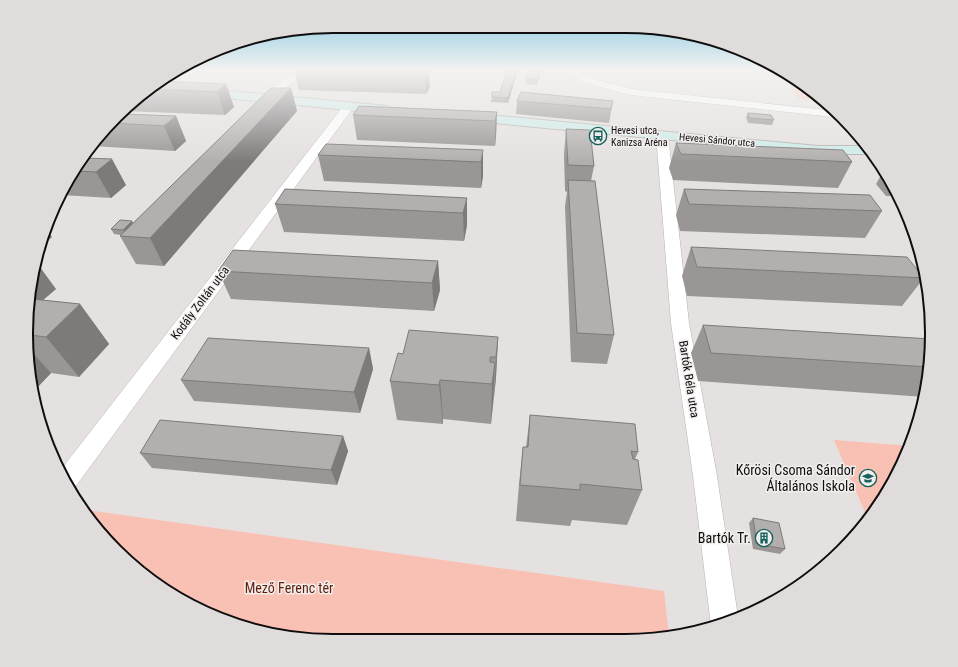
<svg xmlns="http://www.w3.org/2000/svg" width="958" height="667" viewBox="0 0 958 667" font-family="'Roboto Condensed',sans-serif">
<style>
.green{fill:#f9c1b3}
.lines{fill:none;stroke-linecap:round;stroke-linejoin:round}
.street-casing{stroke:#b8b4b3;stroke-width:1}
.secondary-casing{stroke:#b8b4b3;stroke-width:2}
.street{fill:#fff;fill-rule:evenodd}
.secondary{fill:#cfece9;fill-rule:evenodd}
.wall{fill:#9a9696}
.shaded-wall{fill:#7d7a7a}
.building{fill:#b3afae;stroke:#7d7a7a}
.labels{text-anchor:middle;dominant-baseline:central;stroke-width:3;stroke-linejoin:round;paint-order:stroke}
.far-poi-label{font-size:10px;fill:#0f0d0d;stroke:#f2eeed;text-anchor:start}
.far-street-label{font-size:10px;fill:#0f0d0d;stroke:#f2eeed}
.street-label{font-size:12px;fill:#0f0d0d;stroke:#f2eeed}
.near-poi-label{font-size:14px;fill:#0f0d0d;stroke:#f2eeed;text-anchor:end}
.near-park-label{font-size:14px;fill:#621d0a;stroke:#f2eeed}
.rim{fill:none;stroke:#0f0d0d;stroke-width:2}
</style>
<rect width="100%" height="100%" fill="#e5e1e0"/>
<path class="green" d="M782,70L824,102L797,98Z
M834,440L910,446L880,505L870,517H867Z
M87,510L664,591L669,635L334,641L273,635L216,618L162,589L116,551Z"/>
<g class="lines">
<defs>
<path id="street" d="M298,69H309L271,100H263L262,98L263,96Z
M560,69H572L593,79L631,89L835,111L843,118L631,95L585,83Z
M349,103L354,106L353,108L73,490L59,472L345,104Z
M662,131L668,135L689,323L717,476L738,617L711,626L693,476L671,323L656,135Z"/>
<path id="secondary" d="M200,88L387,106L393,110L387,114L196,95L194,92L196,89Z
M467,113L818,146H866L873,154H818L462,120L460,117L462,114Z"/>
</defs>
<use href="#street" class="street-casing"/>
<use href="#secondary" class="secondary-casing"/>
<use href="#street" class="street"/>
<use href="#secondary" class="secondary"/>
</g>
<path class="wall" d="M294,69H468L467,70L428,69L430,87L426,94L299,90Z
M508,69H518L508,103L491,102L492,97L500,92Z
M541,69L537,85L526,84V79Z
M716,69H733V70Z
M159,81L226,84L234,107L225,115L125,111Z
M291,88L297,111L164,266L136,264L120,236L121,235L114,234L111,229L133,223Z
M517,101H613L609,123L516,114Z
M497,112L496,136L495,146L357,140L353,115Z
M748,113L774,120L772,125L748,123L746,117Z
M122,114L176,116L186,141L175,151L93,146L102,131Z
M566,129L594,166L591,181L614,335L607,364L571,362L565,206L567,192L565,191L564,154Z
M676,143L852,162L838,188L673,180L669,168Z
M483,150V176L481,188L324,181L318,155Z
M85,158L126,185L111,198L62,195Z
M884,170L899,198H896L894,196H886L876,184Z
M684,189L882,211L865,238L680,231L676,215Z
M467,198V225L464,241L284,232L275,204Z
M691,247L924,278L902,306L687,296L682,276Z
M438,261L440,290L434,311L231,299L218,271Z
M56,289L43,300L80,304L109,344L79,377L51,373L34,391L32,390L29,294Z
M703,325L931,339L926,394L925,397L698,381L691,353Z
M498,337L496,377L494,397L491,424L443,419V424L397,420L390,381L403,354Z
M369,348L373,369L360,413L194,401L181,380Z
M530,415L638,452L635,459L642,490L627,525L572,520L570,526L516,521L519,484L523,447H526Z
M343,436L348,451L337,485L152,468L140,453Z
M753,518L785,549L780,554L753,549L749,523Z"/>
<path class="shaded-wall" d="M427,69H428L430,87L426,94L425,72Z
M517,69H518L508,103V98Z
M540,69H541L537,85L538,80Z
M226,84L234,107L225,115L217,92Z
M291,88L297,111L164,266L150,238Z
M497,112L496,136L495,146V121Z
M176,116L186,141L175,151L164,126Z
M483,150V176L481,188V162Z
M112,159L126,185L111,198L96,172Z
M467,198V225L464,241L463,213Z
M132,221L135,226L126,235L123,230Z
M46,229L52,237L41,247Z
M438,261L440,290L434,311L432,283Z
M37,263L56,289L29,312V294Z
M80,304L109,344L79,377L46,337Z
M498,337L496,377L494,397L496,357Z
M369,348L373,369L360,413L354,392Z
M30,350L51,373L34,391L32,388Z
M495,363L493,402L491,424L492,384Z
M440,380L443,419V424L439,385Z
M343,436L348,451L337,485L331,470Z"/>
<path class="building" d="M327,69H427L425,72Z
M508,69H517L508,98L492,97V92H500Z
M529,69H540L538,80L526,79Z
M159,81L226,84L217,92L150,89Z
M271,88H291L150,238L120,236Z
M521,92L613,101L611,109L517,101Z
M359,106L497,112L495,121L353,115Z
M748,113L771,115L774,120L749,118Z
M122,114L176,116L164,126L111,123Z
M566,129L590,130L594,166L568,165Z
M676,143L843,150L852,162L681,154Z
M326,144L483,150L481,162L318,155Z
M85,158L112,159L96,172L77,171Z
M568,180L595,181L614,335L577,333Z
M285,189L467,198L463,213L275,204Z
M684,189L870,195L882,211L689,204Z
M120,220L132,221L123,230L111,229Z
M691,247L907,257L924,278L697,267Z
M233,250L438,261L432,283L218,271Z
M32,299L80,304L46,337L30,335L29,301Z
M703,325L931,339L929,367L711,353Z
M409,330L498,337L496,357H490V362L495,363L492,384L440,380L439,385L390,381L398,353L403,354Z
M208,338L369,348L354,392L181,380Z
M530,415L635,424L638,452L631,451L633,459L638,460L642,490L580,484V490L520,485L523,447H528Z
M160,420L343,436L331,470L140,453Z
M753,518L779,523L785,549L757,544Z"/>
<linearGradient id="sky" x2="0" y2="1"><stop stop-color="#78c4de"/><stop offset="0.43" stop-color="#f3f2f1"/><stop offset="1" stop-color="#f3f2f1" stop-opacity="0"/></linearGradient>
<rect width="958" height="162" fill="url(#sky)"/>
<defs>
<symbol id="bus-ring" viewBox="-11 -11 22 22"><circle r="9.5" fill="#f2eeed" stroke="#15625c" stroke-width="1.5"/><path d="M-5-6H5V4H4V6H2V4H-2V6H-4V4H-5ZM-3.5-4V0h7V-4ZM-3.5 1.2v1.5H-2V1.2ZM2 1.2v1.5H3.5V1.2Z" fill="#15625c"/></symbol>
<symbol id="school-ring" viewBox="-11 -11 22 22"><circle r="9.5" fill="#f2eeed" stroke="#15625c" stroke-width="1.5"/><path d="M0-5L7-2L0 1L-7-2ZM-4 1L0 2.5L4 1V4Q0 6-4 4Z" fill="#15625c"/></symbol>
<symbol id="building-ring" viewBox="-11 -11 22 22"><circle r="9.5" fill="#f2eeed" stroke="#15625c" stroke-width="1.5"/><path d="M-4-6H4V6H1V3H-1V6H-4ZM-2.5-4.3h1.7v1.8h-1.7ZM.8-4.3h1.7v1.8H.8ZM-2.5-1h1.7V.8h-1.7ZM.8-1h1.7V.8H.8Z" fill="#15625c"/></symbol>
</defs>
<g fill-rule="evenodd">
<use href="#bus-ring" x="588" y="126" width="20" height="20"/>
<use href="#school-ring" x="858" y="468" width="20" height="20"/>
<use href="#building-ring" x="754" y="528" width="20" height="20"/>
</g>
<g class="labels">
<g class="far-poi-label">
<text x="611" y="130">Hevesi utca,<tspan x="611" dy="12">Kanizsa Aréna</tspan></text>
</g>
<g class="far-street-label">
<text transform="translate(717 140) rotate(5)">Hevesi Sándor utca</text>
</g>
<g class="street-label">
<text transform="translate(200 303) rotate(-53)">Kodály Zoltán utca</text>
<text transform="translate(689 379) rotate(81)">Bartók Béla utca</text>
</g>
<g class="near-poi-label">
<text x="855" y="470">Kőrösi Csoma Sándor<tspan x="855" dy="16">Általános Iskola</tspan></text>
<text x="751" y="538">Bartók Tr.</text>
</g>
<g class="near-park-label">
<text x="289" y="588">Mező Ferenc tér</text>
</g>
</g>
<path d="M0 0H958V667H0ZM333 33H625A300 300 0 0 1 925 333V334A300 300 0 0 1 625 634H333A300 300 0 0 1 33 334V333A300 300 0 0 1 333 33Z" fill="#e0dcdb" fill-rule="evenodd"/>
<path class="rim" d="M333 33H625A300 300 0 0 1 925 333V334A300 300 0 0 1 625 634H333A300 300 0 0 1 33 334V333A300 300 0 0 1 333 33Z"/>
</svg>
